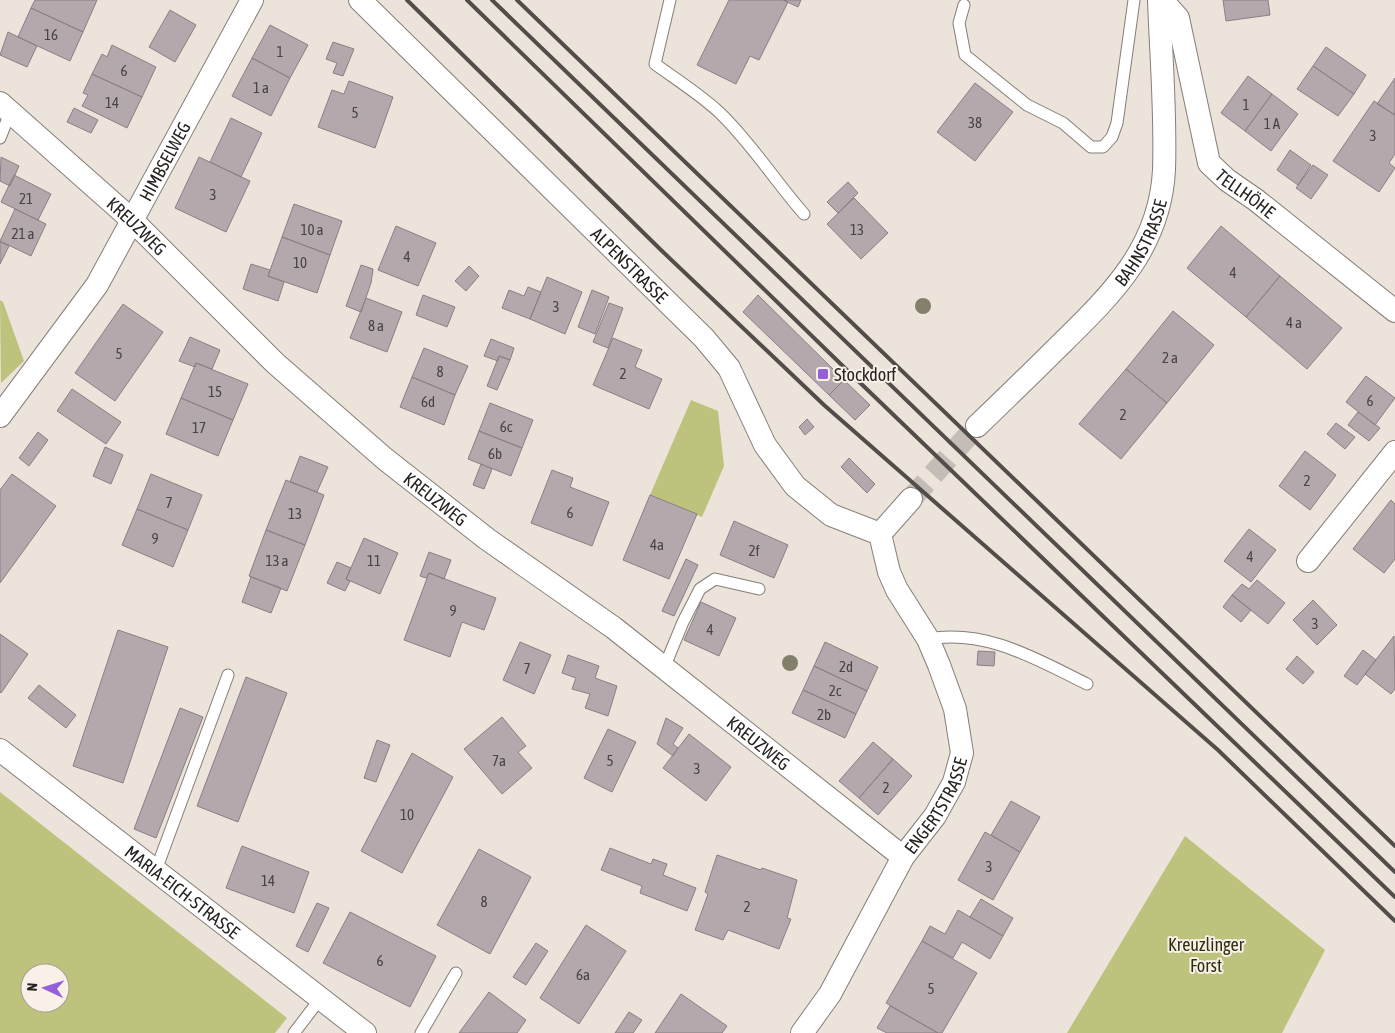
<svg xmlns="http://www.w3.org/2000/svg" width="1395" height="1033" viewBox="0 0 1395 1033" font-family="'Asap Condensed',sans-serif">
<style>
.green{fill:#bdc37c;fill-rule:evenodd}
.building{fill:#b3a8ac;stroke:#8a7f83}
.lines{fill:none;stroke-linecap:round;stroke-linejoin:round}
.minor-tunnel{stroke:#c4bcb6;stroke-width:22;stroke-dasharray:22 11;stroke-linecap:butt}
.service-casing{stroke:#867e77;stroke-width:13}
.minor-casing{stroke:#867e77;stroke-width:24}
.service{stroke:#fff;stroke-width:11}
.minor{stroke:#fff;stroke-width:22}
.rail{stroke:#524d49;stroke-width:4}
.tree{fill:#82806b}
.poi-dot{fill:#945fd8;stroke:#f9f0e8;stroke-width:2}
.labels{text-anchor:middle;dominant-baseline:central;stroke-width:4;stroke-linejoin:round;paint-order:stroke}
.number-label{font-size:15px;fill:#494443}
.street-label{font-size:18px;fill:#262220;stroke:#f9f0e8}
.poi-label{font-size:18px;fill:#262220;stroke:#f9f0e8;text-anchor:start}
.park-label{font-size:18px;fill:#2c2f0f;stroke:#f9f0e8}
</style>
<rect width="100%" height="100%" fill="#ece3db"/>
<path class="green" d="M0,300L3,302L24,361L1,383Z
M691,400L718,411L724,466L702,517L650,495Z
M0,792L287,1018L275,1033H0ZM30,973H60V1003H30Z
M1185,836L1325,950L1282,1033H1067Z"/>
<path class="building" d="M35,0H97L83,32L31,8Z
M729,0H783L788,2L759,60L750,56L736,84L697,65Z
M783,0H801L798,7Z
M1223,0H1268L1270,15L1226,21Z
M31,8L83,32L70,61L18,37Z
M170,10L196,25L175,62L149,47Z
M270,25L308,45L290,78L252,58Z
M8,32L37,46L27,67L0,55Z
M333,42L354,49L343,76L333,73L337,63L326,59Z
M112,45L156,67L142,97L92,74L102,54L107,57Z
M1326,47L1366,75L1354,94L1313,66Z
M252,58L290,78L271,116L232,96Z
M1313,66L1354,94L1338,116L1297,89Z
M92,74L142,97L127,128L82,106L88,95L83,93Z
M1248,76L1272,94L1245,131L1221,113Z
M1395,78V115L1377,104Z
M349,81L393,97L375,148L318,127L332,90L344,94Z
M975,83L1013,112L975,161L937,132Z
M1272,94L1298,114L1271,151L1245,131Z
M1374,101L1395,115V154L1389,163L1395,168L1379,192L1333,161Z
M74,108L98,120L91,133L67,122Z
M231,118L262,133L241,177L210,162Z
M1290,150L1311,165L1298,185L1277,170Z
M1,157L19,166L10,186L0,181Z
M199,157L250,181L226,232L175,208Z
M1313,165L1328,175L1311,199L1296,188Z
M14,175L51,194L38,220L1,202Z
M848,182L858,193L838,213L827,202Z
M854,198L888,233L861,259L827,224Z
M294,204L342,221L330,255L282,237Z
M15,209L46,224L31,256L0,241Z
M396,226L436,243L418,286L378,270Z
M1221,226L1280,276L1246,317L1187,268Z
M282,237L330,255L317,293L268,276Z
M0,242L9,246L0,264Z
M251,264L270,270L268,276L284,282L278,301L243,289Z
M361,265L373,269L371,283L361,312L346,306Z
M469,266L479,276L466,291L455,281Z
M1280,276L1342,328L1307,369L1246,317Z
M547,277L582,292L565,334L530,319Z
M528,287L541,292L530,319L502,308L509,290L524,296Z
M592,290L609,297L595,334L578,327Z
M423,295L455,307L447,327L416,315Z
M758,295L844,380L829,395L743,312Z
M366,298L402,312L387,352L350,338Z
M609,303L623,308L608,348L593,342Z
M123,304L163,332L115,401L75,373Z
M1173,311L1214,345L1167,403L1126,369Z
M190,337L220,350L212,369L196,363L195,367L179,361Z
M613,338L642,350L635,367L662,379L649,409L593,385Z
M491,339L514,348L510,360L499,356L498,361L484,356Z
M424,348L468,366L455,395L412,377Z
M499,356L510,360L497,390L487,386Z
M196,363L248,384L233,420L181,398Z
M1126,369L1167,403L1121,459L1079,424Z
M1366,376L1395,398L1375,425L1346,402Z
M412,377L455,395L444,425L400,407Z
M844,380L870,405L855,420L829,395Z
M72,389L121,422L106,444L57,411Z
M181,398L233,420L218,456L166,434Z
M490,403L533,420L522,448L479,431Z
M1358,412L1380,428L1369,441L1348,425Z
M807,419L814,427L805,435L799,427Z
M1336,423L1355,437L1345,449L1327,434Z
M479,431L522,448L511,476L468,459Z
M38,432L48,440L29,466L19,458Z
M105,447L123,455L111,484L93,476Z
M1305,451L1336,475L1310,510L1279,486Z
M300,456L328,467L317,492L290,482Z
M849,458L875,484L867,493L841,467Z
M481,464L492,469L484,489L473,485Z
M552,470L573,478L570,487L609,502L592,546L531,523Z
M12,474L56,506L0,583V490Z
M151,474L202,495L188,530L137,509Z
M286,480L324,495L305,545L266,530Z
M650,495L697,514L669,579L623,560Z
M1391,500L1395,504V559L1384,573L1353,549Z
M137,509L188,530L173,567L122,545Z
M734,521L788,545L774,578L720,555Z
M1249,529L1276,550L1251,582L1224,561Z
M266,530L305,545L287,591L249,576Z
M364,538L398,553L380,594L346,579Z
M429,552L451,560L444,579L429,573L426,578L420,576Z
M686,559L698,565L674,616L662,611Z
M337,562L351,568L346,579L350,581L345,591L327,583Z
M429,573L496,598L484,630L462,622L450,657L404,640Z
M251,577L281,588L271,613L242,602Z
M1257,580L1285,603L1268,624L1232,595L1242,584L1249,589Z
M1232,595L1251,610L1241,622L1223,607Z
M1313,600L1337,625L1317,645L1293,620Z
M701,602L736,618L719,656L684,640Z
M118,630L168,647L123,783L73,766Z
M0,634L28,654L1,693L0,692Z
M1394,636L1395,689L1391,694L1365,674Z
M520,642L551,655L534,694L503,680Z
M825,642L878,667L867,691L814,666Z
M1363,650L1376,660L1357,685L1344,676Z
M978,651L995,652L994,666L977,665Z
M568,655L599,666L595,678L617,686L608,716L585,708L590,694L572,689L576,678L562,673Z
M1297,656L1314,672L1303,684L1286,669Z
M814,666L867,691L856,714L803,690Z
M246,677L287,693L238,822L197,806Z
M39,685L76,715L66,728L28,698Z
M803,690L856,714L845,738L792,713Z
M180,708L203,717L156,838L134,829Z
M502,717L526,746L518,752L532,768L502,794L464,749Z
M666,718L683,728L673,744L678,748L673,756L657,744Z
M608,729L636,742L612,792L584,778Z
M689,734L731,767L706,801L663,768Z
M377,740L390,745L376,782L364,778Z
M873,742L893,759L859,798L839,781Z
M412,753L453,777L402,873L361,851Z
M893,759L912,776L878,815L859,798Z
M1011,801L1040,817L1020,852L991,835Z
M985,832L1020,852L993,900L958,880Z
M242,846L309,872L294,913L226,888Z
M610,848L651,864L653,859L667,864L663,875L696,888L687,911L640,893L642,886L601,870Z
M479,849L531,877L490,954L437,925Z
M717,855L761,870L762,868L797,880L787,918L791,919L779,949L728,930L723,940L695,930L708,894L705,892Z
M981,899L1013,918L1003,936L970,917Z
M317,903L329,908L308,952L296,946Z
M958,910L1003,936L990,959L962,942L953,958L922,941L930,926L945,934Z
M350,912L436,956L410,1007L323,963Z
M586,925L626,951L579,1024L540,998Z
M922,941L977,973L942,1033H938L886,1003Z
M536,943L548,951L526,985L513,977Z
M489,992L526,1020L517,1033H459Z
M681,994L727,1026L722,1033H655Z
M890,1006L938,1033H887L877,1028Z
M629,1012L642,1020L633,1033H615Z"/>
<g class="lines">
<path class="minor-tunnel" d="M911,499L977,426"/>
<defs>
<path id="service" d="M670,0L655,64C677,80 701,95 720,113C752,144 775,181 804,214
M964,5L959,23L965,55L1027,105L1063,123L1091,147H1103L1112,137L1117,123L1134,0
M0,138L10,113
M928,639C987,629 1036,659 1087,684
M664,668L683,622L700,589L715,579L759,589
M156,870L228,675
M294,1033L320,999
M421,1033L456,973"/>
<g id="minor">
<path id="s1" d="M360,0L704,338L729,368L765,445L795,486L831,515L880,534"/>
<path id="s2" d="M1162,0L1178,18L1209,163L1227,180L1256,200L1395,311"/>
<path id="s3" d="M0,103L132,220L275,363L385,459L487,539L614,628L903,857"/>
<path id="s4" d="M0,416L97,285L252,0"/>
<path id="s5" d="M977,426C1004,400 1031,374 1058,347C1110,296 1160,249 1164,170C1166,114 1161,56 1159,0"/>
<path d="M880,534L911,499"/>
<path d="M1308,561L1395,452"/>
<path id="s6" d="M0,750L365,1033"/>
<path id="s7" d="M802,1033L830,994L903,857L935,816L954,782L962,753L955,709L939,665L928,639L897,590L889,572L880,534"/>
</g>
</defs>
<use href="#service" class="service-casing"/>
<use href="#minor" class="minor-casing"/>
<use href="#service" class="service"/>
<use href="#minor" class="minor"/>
<path class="rail" d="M407,0L662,251L824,405L1218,750L1395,921
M467,0L851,374L1395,897
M492,0L1395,872
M517,0L1395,846"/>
</g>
<g class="tree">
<circle cx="923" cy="306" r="8"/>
<circle cx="790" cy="663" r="8"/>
</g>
<rect class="poi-dot" x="817" y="368" width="12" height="12" rx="2.5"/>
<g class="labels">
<g class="number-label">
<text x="51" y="34">16</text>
<text x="280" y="51">1</text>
<text x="124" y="70">6</text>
<text x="261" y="87">1 a</text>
<text x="112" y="102">14</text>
<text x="1246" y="104">1</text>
<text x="355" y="112">5</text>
<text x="975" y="122">38</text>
<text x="1272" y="123">1 A</text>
<text x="1373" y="135">3</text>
<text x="213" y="194">3</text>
<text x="26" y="198">21</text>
<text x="312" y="229">10 a</text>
<text x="857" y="229">13</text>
<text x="23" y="233">21 a</text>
<text x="407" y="256">4</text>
<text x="300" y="262">10</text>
<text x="1233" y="272">4</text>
<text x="556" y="306">3</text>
<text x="1294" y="322">4 a</text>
<text x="376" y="325">8 a</text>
<text x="119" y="353">5</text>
<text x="1170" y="357">2 a</text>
<text x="440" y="371">8</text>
<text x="623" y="373">2</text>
<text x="215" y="391">15</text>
<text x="1370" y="400">6</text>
<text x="428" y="401">6d</text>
<text x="1123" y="414">2</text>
<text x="506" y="426">6c</text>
<text x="199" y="427">17</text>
<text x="495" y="453">6b</text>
<text x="1307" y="480">2</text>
<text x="169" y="502">7</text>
<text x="570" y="512">6</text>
<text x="295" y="513">13</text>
<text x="155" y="538">9</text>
<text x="657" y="544">4a</text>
<text x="754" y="550">2f</text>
<text x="1250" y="556">4</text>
<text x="277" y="560">13 a</text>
<text x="374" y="560">11</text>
<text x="453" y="610">9</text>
<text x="1315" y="623">3</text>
<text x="710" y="629">4</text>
<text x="846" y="666">2d</text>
<text x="527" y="668">7</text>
<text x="835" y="690">2c</text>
<text x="824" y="714">2b</text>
<text x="499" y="760">7a</text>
<text x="610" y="760">5</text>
<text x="697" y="768">3</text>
<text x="886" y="787">2</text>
<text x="407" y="814">10</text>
<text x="989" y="866">3</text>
<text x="268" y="880">14</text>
<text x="484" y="901">8</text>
<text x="747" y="906">2</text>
<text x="380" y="960">6</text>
<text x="583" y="974">6a</text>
<text x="931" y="988">5</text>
</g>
<g class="street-label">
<text stroke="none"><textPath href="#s4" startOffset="304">HIMBSELWEG</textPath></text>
<text stroke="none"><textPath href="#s2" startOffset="220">TELLHÖHE</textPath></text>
<text stroke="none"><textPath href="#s3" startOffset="184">KREUZWEG</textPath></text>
<text stroke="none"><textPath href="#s5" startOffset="248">BAHNSTRASSE</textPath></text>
<text stroke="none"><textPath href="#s1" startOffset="378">ALPENSTRASSE</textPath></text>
<text stroke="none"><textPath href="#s3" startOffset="589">KREUZWEG</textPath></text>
<text stroke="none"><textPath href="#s3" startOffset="994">KREUZWEG</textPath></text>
<text stroke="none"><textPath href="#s7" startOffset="265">ENGERTSTRASSE</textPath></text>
<text stroke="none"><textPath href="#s6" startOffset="231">MARIA-EICH-STRASSE</textPath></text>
</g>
<g class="poi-label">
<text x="834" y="374">Stockdorf</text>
</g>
<g class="park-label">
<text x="1206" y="944">Kreuzlinger<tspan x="1206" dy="21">Forst</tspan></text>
</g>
</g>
<g transform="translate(45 988) rotate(274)"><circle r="24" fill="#f9f0e8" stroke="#a59e98"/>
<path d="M0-4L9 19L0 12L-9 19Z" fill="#945fd8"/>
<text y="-8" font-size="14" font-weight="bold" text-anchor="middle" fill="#262220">N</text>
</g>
</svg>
